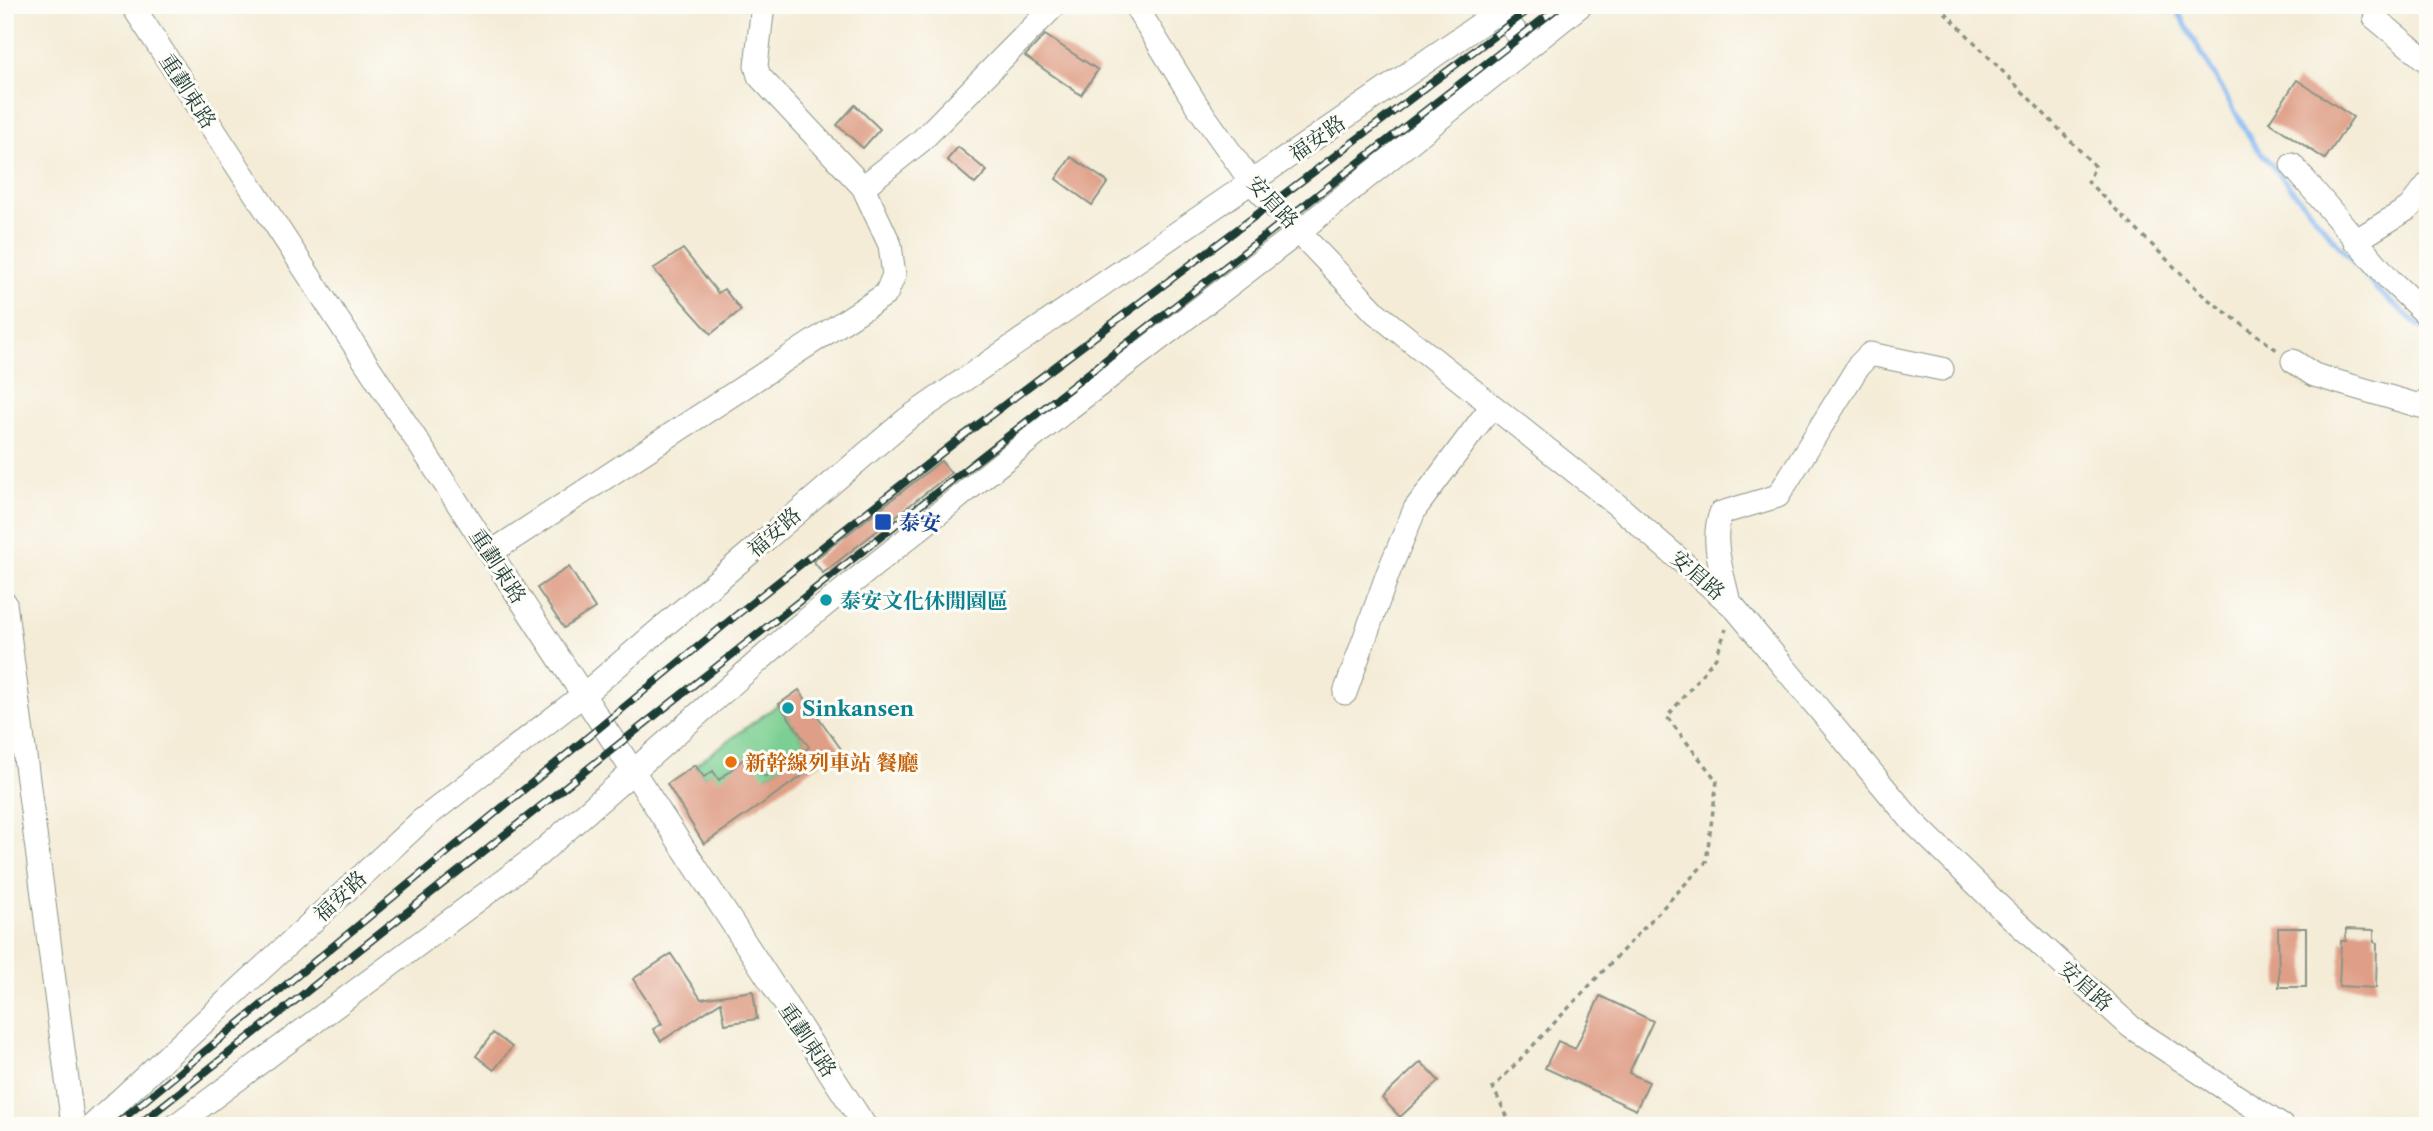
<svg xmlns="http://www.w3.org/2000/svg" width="2433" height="1131" viewBox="0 0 2433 1131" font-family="'Libre Caslon Text','Noto Serif TC',serif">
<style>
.green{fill:#7bcf92;stroke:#4d8663;stroke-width:2}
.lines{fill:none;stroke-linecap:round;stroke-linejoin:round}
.stream{stroke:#84b7f1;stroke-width:5}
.building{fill:#df9f87}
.minor-casing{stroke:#8a9486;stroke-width:25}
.path{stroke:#8a9486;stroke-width:3.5;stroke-dasharray:5 5;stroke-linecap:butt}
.minor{stroke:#fff;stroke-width:23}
.rail-casing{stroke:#1f3d34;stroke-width:8}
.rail{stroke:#fdfcf7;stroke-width:5;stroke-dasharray:16;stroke-linecap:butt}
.transit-dot{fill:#1a4fb4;stroke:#fdfcf7;stroke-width:2.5}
.culture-dot{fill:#0f9aa8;stroke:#fdfcf7;stroke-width:2.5}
.food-dot{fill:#e8710a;stroke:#fdfcf7;stroke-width:2.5}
.labels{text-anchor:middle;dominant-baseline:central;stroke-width:6;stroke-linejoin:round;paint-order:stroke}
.street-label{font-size:21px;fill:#1f3d34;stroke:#fdfcf7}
.transit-label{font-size:21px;font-weight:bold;fill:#164399;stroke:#fdfcf7;text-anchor:start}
.culture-label{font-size:21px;font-weight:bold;fill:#0d838f;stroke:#fdfcf7;text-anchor:start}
.food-label{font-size:21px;font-weight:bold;fill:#c56008;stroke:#fdfcf7;text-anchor:start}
</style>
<rect width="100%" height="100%" fill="#fdfcf7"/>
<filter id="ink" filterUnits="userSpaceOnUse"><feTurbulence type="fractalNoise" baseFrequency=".0143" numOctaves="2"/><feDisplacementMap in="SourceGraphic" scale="14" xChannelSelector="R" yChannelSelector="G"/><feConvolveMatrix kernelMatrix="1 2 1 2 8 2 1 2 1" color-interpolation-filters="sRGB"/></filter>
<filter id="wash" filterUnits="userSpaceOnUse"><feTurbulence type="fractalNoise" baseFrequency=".00686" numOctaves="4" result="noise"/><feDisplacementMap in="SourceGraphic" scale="28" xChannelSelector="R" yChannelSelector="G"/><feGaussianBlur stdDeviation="1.57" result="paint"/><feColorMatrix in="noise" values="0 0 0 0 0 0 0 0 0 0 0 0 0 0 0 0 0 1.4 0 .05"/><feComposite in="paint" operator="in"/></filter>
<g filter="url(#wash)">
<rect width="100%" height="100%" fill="#f4ecd7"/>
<path class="green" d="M779,704L809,747L725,805L713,772L704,777L695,765Z"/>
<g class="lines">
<path class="stream" d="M2174,5L2253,143L2376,289L2428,333"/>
</g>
<g id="blocks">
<path class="building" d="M1045,35L1098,70L1081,95L1025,56Z
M2297,80L2353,117L2325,159L2269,122Z
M855,105L880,129L863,148L837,125Z
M958,147L987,171L975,184L947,160Z
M1071,157L1108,182L1092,205L1056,179Z
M683,249L718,293L724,289L741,310L711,334L653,269Z
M941,461L951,473L823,573L813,561Z
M569,567L595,608L564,628L537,588Z
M799,690L841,749L704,844L667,784L695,765L704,777L713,771L719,780L748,755L765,777L809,747L779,704Z
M2278,928H2306V987H2279Z
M2346,929L2374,930V942L2377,943L2376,988L2339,986L2341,941H2346Z
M671,954L701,999L753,991L757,1019L725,1024L721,1002L661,1041L653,1029L662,1024L633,979Z
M1600,996L1653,1021L1629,1073L1649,1082L1636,1110L1545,1068L1558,1041L1575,1049Z
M493,1033L512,1047L494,1070L476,1056Z
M1421,1062L1439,1081L1400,1117L1382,1098Z"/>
</g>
</g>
<g filter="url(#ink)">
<use href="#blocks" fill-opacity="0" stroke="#8a9486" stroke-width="2"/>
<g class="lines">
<defs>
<path id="minor" d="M132,5L865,1126
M1135,5L1196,104L1252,183L1376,313L1617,505L1734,607L1912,821L2001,908L2131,1027L2282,1126
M1498,12L1529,47
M2375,18L2428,62
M2292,165L2390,280L2428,316
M863,187L921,141L1055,5
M2355,241L2409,208L2428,184
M2293,361L2314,375L2420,406L2428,399
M490,553L886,294L894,275L890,245L863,187L759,76L756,66L763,5
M5,603L73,1126
M1729,603C1723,574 1710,541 1721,513L1778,496L1859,365L1870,354L1942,369
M1345,693L1388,573L1415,509L1491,407
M92,1126L422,820L583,695L907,419L1508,5
M175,1126L538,855L795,629L1068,409L1300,231L1581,5"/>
</defs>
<use href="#minor" class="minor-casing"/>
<path class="path" d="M1938,5L2095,166L2088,182L2205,297L2277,350
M1512,1126L1493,1088L1706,862L1717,781L1667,717L1716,657L1726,629"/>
<use href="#minor" class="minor"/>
<defs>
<path id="rail" d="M114,1126L734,617L963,436L1535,5
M137,1126L980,458L1561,5"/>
</defs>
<use href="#rail" class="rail-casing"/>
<use href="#rail" class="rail"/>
</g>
</g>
<rect class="transit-dot" x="874" y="513" width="18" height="18" rx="3.5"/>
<g class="culture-dot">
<circle cx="826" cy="600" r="7"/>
<circle cx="788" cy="708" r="7"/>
</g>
<circle class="food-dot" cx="731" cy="762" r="7"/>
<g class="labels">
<g class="street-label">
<text transform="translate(188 91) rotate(57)">重劃東路</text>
<text transform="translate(1317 138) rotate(-35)">福安路</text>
<text transform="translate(1273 202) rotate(47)">安眉路</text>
<text transform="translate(774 532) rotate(-41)">福安路</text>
<text transform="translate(498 566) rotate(57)">重劃東路</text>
<text transform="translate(1698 575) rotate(41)">安眉路</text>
<text transform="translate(340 896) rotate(-43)">福安路</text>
<text transform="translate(2086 986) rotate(42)">安眉路</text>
<text transform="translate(808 1040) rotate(56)">重劃東路</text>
</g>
<g class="transit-label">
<text x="899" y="522">泰安</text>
</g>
<g class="culture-label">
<text x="840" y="600">泰安文化休閒園區</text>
<text x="802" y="708">Sinkansen</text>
</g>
<g class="food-label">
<text x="745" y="762">新幹線列車站 餐廳</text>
</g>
</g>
<rect width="2433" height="1131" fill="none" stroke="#fdfcf7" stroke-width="28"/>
</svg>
